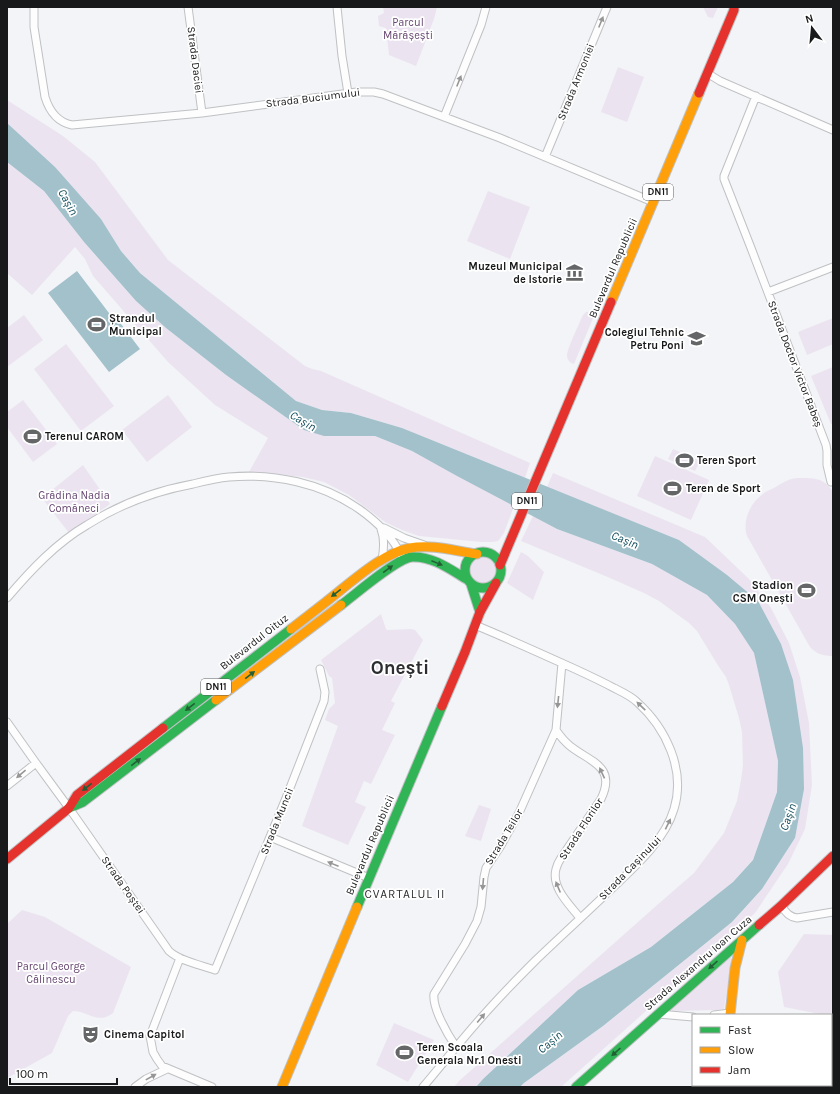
<svg xmlns="http://www.w3.org/2000/svg" width="840" height="1094" viewBox="0 0 840 1094" font-family="Karla,sans-serif">
<style>
.green{fill:#ebe4f0}
.water{fill:#a3c1cb}
.lines{fill:none;stroke-linecap:round;stroke-linejoin:round}
.street-casing{stroke:#bfc1c3;stroke-width:9}
.fast-casing{stroke:#bfc1c3;stroke-width:11}
.slow-casing{stroke:#bfc1c3;stroke-width:11}
.jam-casing{stroke:#bfc1c3;stroke-width:11}
.street{stroke:#fdfdfe;stroke-width:7}
.fast{stroke:#30b455;stroke-width:9}
.slow{stroke:#ff9f0a;stroke-width:9}
.jam{stroke:#e5322d;stroke-width:9}
.oneway{fill:#969697}
.oneway2{fill:#235f35}
.labels{text-anchor:middle;dominant-baseline:central;stroke-width:3.5;stroke-linejoin:round;paint-order:stroke}
.shield{fill:#fff;stroke:#5d5e5f;stroke-width:1}
.shield-label{font-size:10px;font-weight:bold;fill:#18191a}
.park-label{font-size:11px;fill:#654570;stroke:#fff}
.street-label{font-size:11px;fill:#18191a;stroke:#fff}
.poi-label{font-size:11px;font-weight:bold;fill:#18191a;stroke:#fff;text-anchor:start}
.water-label{font-size:12px;font-style:italic;fill:#0f4b5a;stroke:#fff}
.neighbourhood-label{font-size:12px;letter-spacing:1px;fill:#2c2e31;stroke:#fff}
.town-label{font-size:19px;font-weight:bold;fill:#2c2e31;stroke:#fff}
</style>
<rect width="100%" height="100%" fill="#f2f4f7"/>
<path class="green" d="M383,7H437L434,19L416,66L389,55L386,28L379,26L378,16L384,13Z
M703,7H718L713,18L708,17Z
M618,67L644,77L627,122L601,112Z
M7,100L63,136L95,162L168,260L305,366L312,369L321,371L530,463L525,478L402,428L351,413L322,410L296,401L140,273L121,251L101,219L7,123Z
M7,162L44,191L84,242L136,301L166,328L226,375L273,408L304,430L375,436L412,451L514,506L504,533L498,541L492,542H481L419,536L402,530L385,522L349,495L324,482L303,477L249,472L268,438L215,405L168,362L93,276L85,259L75,247L32,295L7,273Z
M488,191L530,207L510,259L467,241Z
M596,311L574,364C570,363 567,360 567,355C568,347 579,324 583,315L586,312Z
M24,315L43,340L7,367V328Z
M833,318V344L807,355L798,332Z
M66,344L114,406L81,431L34,369Z
M833,367V424H831L811,376Z
M168,395L192,427L147,462L122,430Z
M23,400L57,444L33,462L7,427V412Z
M673,449L700,461L695,471L668,459Z
M655,456L709,480L691,520L637,496Z
M83,465L110,504L69,533L42,498Z
M553,473L705,537L749,579L771,608L789,643L800,677L809,723L812,785L805,829L788,864L755,913L713,951L561,1087H521L524,1083L603,1026L732,922L762,889L795,838L793,680L679,540L547,487Z
M797,478C813,478 824,477 833,492V656C824,656 816,654 810,647L747,536C742,521 750,503 763,494C766,491 770,490 774,488C782,483 788,479 797,478Z
M533,516L557,529L652,564L707,595L735,624L754,653L778,761L777,792L753,860L733,882L651,947L578,990L483,1079L476,1087H454L459,1081L656,906L694,873L724,833L737,801L741,780L743,765L742,732L739,718L729,685L726,677L719,667L697,631L689,623L659,601L644,593L610,578L521,541Z
M521,552L528,556L544,572L533,600L507,583Z
M465 570a18 18 0 1 1 36 0a18 18 0 1 1-36 0Z
M381,614L386,629L387,630L411,629L415,630L423,640L391,701L395,703L382,730L395,735L371,784L364,781L355,802L366,807L348,845L302,826L338,726L325,720L329,709L335,703L332,678L329,676L321,660Z
M479,805L491,809L481,841L465,836Z
M22,910L45,917L131,967L113,1013C98,1025 88,1011 73,1011L68,1016L52,1053L7,1078V924Z
M804,934L833,935V1017L831,1015H825L784,1007L778,972Z
M730,957L732,959L724,1009L718,1010L672,1011V1009L676,1005Z
M394,1023L434,1040L408,1082L376,1065Z"/>
<path class="water" d="M7,123L55,167L101,219L121,251L140,273L296,401L322,410L351,413L402,428L679,540L727,575L758,601L781,644L793,680L803,748L804,789L795,838L762,889L732,922L603,1026L524,1083L520,1087H476L483,1079L578,990L651,947L733,882L753,860L777,792L778,761L754,653L735,624L707,595L652,564L557,529L457,476L412,451L375,436H324L304,430L226,375L166,328L136,301L84,242L44,191L7,162Z
M77,271L112,317L115,316L140,349L109,372L48,293Z"/>
<g class="lines">
<defs>
<path id="street" d="M34,7V27L45,97C49,110 57,122 72,125L202,113L357,92H374L383,94L500,138L653,202
M188,7L202,113
M337,7L342,56L348,93
M707,73L720,81L833,130
M756,96L724,176V179L751,248L826,445L827,451V465L831,482
M444,117L481,25L486,7
M545,157L607,7
M768,292L833,267
M384,528L404,538L424,545
M381,529C385,539 384,549 382,560
M7,598C30,571 56,543 87,525C120,504 155,491 193,484C205,481 217,478 229,477C274,473 322,483 359,509C376,521 392,536 401,555
M7,722L36,763L69,808L169,951C180,961 201,965 215,970L286,798L324,701L325,692L320,669
M556,730C560,736 564,741 570,746C590,762 617,766 601,799L561,858C559,861 557,865 556,869C551,888 570,905 580,918
M7,786L36,763
M270,837L369,878
M781,906C786,912 789,917 797,918L833,912
M180,958L150,1036L153,1052L157,1059L162,1066L212,1087
M658,1014L693,1017
M714,1015L730,1013
M456,1047C448,1035 432,1008 434,994L465,944L477,921L481,907L484,877L486,868L500,847L519,813L556,730L562,663
M135,1087L146,1079L167,1069
M423,1087C445,1061 466,1034 489,1009C504,992 520,976 536,960C559,938 582,917 605,895C630,871 664,843 674,809C686,770 666,728 637,702C631,696 622,692 614,688C601,681 588,675 575,669C542,654 509,639 475,625"/>
<path id="fast" d="M465 570a18 18 0 1 1 36 0a18 18 0 1 1-36 0Z
M471,584L480,612
M341,605C356,594 397,558 412,557C433,556 451,570 468,580
M163,728L291,629
M69,808L83,802L216,700
M357,907L442,706
M576,1087L759,925"/>
<path id="slow" d="M611,302L699,93
M291,629C308,616 325,603 342,589C361,574 385,553 410,548C432,544 455,551 477,554
M216,700L341,605
M730,1015L735,968L742,940
M732,1085V1087
M282,1087L357,907"/>
<path id="jam" d="M699,93L734,10V7
M500,565L611,302
M442,706L465,652L480,612L496,583
M7,859L69,808L77,795L163,728
M759,925L781,906L833,856"/>
</defs>
<use href="#street" class="street-casing"/>
<use href="#fast" class="fast-casing"/>
<use href="#slow" class="slow-casing"/>
<use href="#jam" class="jam-casing"/>
<use href="#street" class="street"/>
<use href="#fast" class="fast"/>
<use href="#slow" class="slow"/>
<use href="#jam" class="jam"/>
</g>
<defs><path id="oneway-solid" d="M-6-.8H1V-3.2L6.5 0L1 3.2V.8H-6Z"/></defs>
<g class="oneway">
<use href="#oneway-solid" transform="translate(601 22) rotate(-68)"/>
<use href="#oneway-solid" transform="translate(459 81) rotate(-68)"/>
<use href="#oneway-solid" transform="translate(558 702) rotate(96)"/>
<use href="#oneway-solid" transform="translate(641 706) rotate(-136)"/>
<use href="#oneway-solid" transform="translate(602 773) rotate(-115)"/>
<use href="#oneway-solid" transform="translate(21 774) rotate(140)"/>
<use href="#oneway-solid" transform="translate(668 824) rotate(-64)"/>
<use href="#oneway-solid" transform="translate(333 864) rotate(-158)"/>
<use href="#oneway-solid" transform="translate(483 884) rotate(95)"/>
<use href="#oneway-solid" transform="translate(558 887) rotate(-113)"/>
<use href="#oneway-solid" transform="translate(481 1018) rotate(-50)"/>
<use href="#oneway-solid" transform="translate(151 1077) rotate(-29)"/>
</g>
<g class="oneway2">
<use href="#oneway-solid" transform="translate(437 563) rotate(22)"/>
<use href="#oneway-solid" transform="translate(388 569) rotate(-36)"/>
<use href="#oneway-solid" transform="translate(336 593) rotate(142)"/>
<use href="#oneway-solid" transform="translate(250 675) rotate(-38)"/>
<use href="#oneway-solid" transform="translate(190 707) rotate(142)"/>
<use href="#oneway-solid" transform="translate(136 762) rotate(-38)"/>
<use href="#oneway-solid" transform="translate(87 787) rotate(142)"/>
<use href="#oneway-solid" transform="translate(713 965) rotate(138)"/>
<use href="#oneway-solid" transform="translate(616 1052) rotate(138)"/>
</g>
<defs>
<symbol id="museum-bare" viewBox="-9 -9 18 18"><path d="M0-6L6-3V-2H-6V-3ZM-5-1h2V3h-2ZM-1-1h2V3h-2ZM3-1h2V3H3ZM-6 4H6V6H-6Z" fill="#646667" stroke="#fff" stroke-width="2.5" paint-order="stroke"/></symbol>
<symbol id="stadium-bare" viewBox="-9 -9 18 18"><path d="M0-5a6.5 5 0 1 0 0 10a6.5 5 0 1 0 0-10ZM-3.5-1.8h7v3.6h-7Z" fill="#646667" stroke="#fff" stroke-width="2.5" paint-order="stroke"/></symbol>
<symbol id="school-bare" viewBox="-9 -9 18 18"><path d="M0-5L7-2L0 1L-7-2ZM-4 1L0 2.5L4 1V4Q0 6-4 4Z" fill="#646667" stroke="#fff" stroke-width="2.5" paint-order="stroke"/></symbol>
<symbol id="theatre-bare" viewBox="-9 -9 18 18"><path d="M-5-5.5Q0-4 5-5.5V0Q5 5 0 6Q-5 5-5 0ZM-3.3-2.5H-1v1.5H-3.3ZM1-2.5H3.3v1.5H1ZM-2.8 1Q0 5.5 2.8 1Z" fill="#646667" stroke="#fff" stroke-width="2.5" paint-order="stroke"/></symbol>
</defs>
<g fill-rule="evenodd">
<use href="#museum-bare" x="562" y="260" width="25" height="25"/>
<use href="#stadium-bare" x="84" y="312" width="25" height="25"/>
<use href="#school-bare" x="684" y="326" width="25" height="25"/>
<use href="#stadium-bare" x="20" y="424" width="25" height="25"/>
<use href="#stadium-bare" x="672" y="448" width="25" height="25"/>
<use href="#stadium-bare" x="660" y="476" width="25" height="25"/>
<use href="#stadium-bare" x="794" y="578" width="25" height="25"/>
<use href="#theatre-bare" x="78" y="1022" width="25" height="25"/>
<use href="#stadium-bare" x="392" y="1040" width="25" height="25"/>
</g>
<g class="labels">
<g class="shield">
<rect x="643" y="184" width="30" height="16" rx="3"/>
<rect x="512" y="493" width="30" height="16" rx="3"/>
<rect x="201" y="679" width="30" height="16" rx="3"/>
</g>
<g class="shield-label">
<text x="658" y="192">DN11</text>
<text x="527" y="501">DN11</text>
<text x="216" y="687">DN11</text>
</g>
<g class="park-label">
<text x="408" y="22">Parcul<tspan x="408" dy="13">Mărășești</tspan></text>
<text x="74" y="495">Grădina Nadia<tspan x="74" dy="13">Comăneci</tspan></text>
<text x="51" y="966">Parcul George<tspan x="51" dy="13">Călinescu</tspan></text>
</g>
<g class="street-label">
<text transform="translate(195 60) rotate(83)">Strada Daciei</text>
<text transform="translate(576 82) rotate(-68)">Strada Armoniei</text>
<text transform="translate(313 98) rotate(-7)">Strada Buciumului</text>
<text transform="translate(613 268) rotate(-67)">Bulevardul Republicii</text>
<text transform="translate(795 364) rotate(69)">Strada Doctor Victor Babeș</text>
<text transform="translate(254 642) rotate(-38)">Bulevardul Oituz</text>
<text transform="translate(277 821) rotate(-68)">Strada Muncii</text>
<text transform="translate(581 829) rotate(-57)">Strada Florilor</text>
<text transform="translate(504 837) rotate(-59)">Strada Teilor</text>
<text transform="translate(370 845) rotate(-67)">Bulevardul Republicii</text>
<text transform="translate(630 868) rotate(-46)">Strada Cașinului</text>
<text transform="translate(123 885) rotate(55)">Strada Poștei</text>
<text transform="translate(698 963) rotate(-41)">Strada Alexandru Ioan Cuza</text>
</g>
<g class="poi-label">
<text x="562" y="266" text-anchor="end">Muzeul Municipal<tspan x="562" dy="13">de Istorie</tspan></text>
<text x="109" y="318">Ștrandul<tspan x="109" dy="13">Municipal</tspan></text>
<text x="684" y="332" text-anchor="end">Colegiul Tehnic<tspan x="684" dy="13">Petru Poni</tspan></text>
<text x="45" y="436">Terenul CAROM</text>
<text x="697" y="460">Teren Sport</text>
<text x="686" y="488">Teren de Sport</text>
<text x="793" y="585" text-anchor="end">Stadion<tspan x="793" dy="13">CSM Onești</tspan></text>
<text x="104" y="1034">Cinema Capitol</text>
<text x="417" y="1047">Teren Scoala<tspan x="417" dy="13">Generala Nr.1 Onesti</tspan></text>
</g>
<g class="water-label">
<text transform="translate(68 202) rotate(61)">Cașin</text>
<text transform="translate(303 421) rotate(31)">Cașin</text>
<text transform="translate(625 540) rotate(23)">Cașin</text>
<text transform="translate(788 817) rotate(-70)">Cașin</text>
<text transform="translate(550 1042) rotate(-40)">Cașin</text>
</g>
<g class="neighbourhood-label">
<text x="405" y="894">CVARTALUL II</text>
</g>
<g class="town-label">
<text x="400" y="668">Onești</text>
</g>
</g>
<rect width="840" height="1094" fill="none" stroke="#18191a" stroke-width="16"/>
<rect x="692" y="1014" width="140" height="72" fill="#ffffff" stroke="#a3a3a3"/>
<rect x="700" y="1027" width="20" height="6" fill="#30b455" stroke="#a3a3a3"/>
<text x="728" y="1034" font-size="12" fill="#18191a">Fast</text>
<rect x="700" y="1047" width="20" height="6" fill="#ff9f0a" stroke="#a3a3a3"/>
<text x="728" y="1054" font-size="12" fill="#18191a">Slow</text>
<rect x="700" y="1067" width="20" height="6" fill="#e5322d" stroke="#a3a3a3"/>
<text x="728" y="1074" font-size="12" fill="#18191a">Jam</text>
<g transform="translate(812 28) rotate(344)" stroke="#ffffff" stroke-width="3" paint-order="stroke">
<path d="M0-3L7 15L0 10L-7 15Z" fill="#18191a"/>
<text y="-6" font-size="11" font-weight="bold" text-anchor="middle" fill="#18191a">N</text>
</g>
<path d="M10 1078v6h107v-6" fill="none" stroke="#18191a" stroke-width="2"/>
<text x="16" y="1078" font-size="12" fill="#18191a" stroke="#ffffff" stroke-width="3" paint-order="stroke">100 m</text>
</svg>
